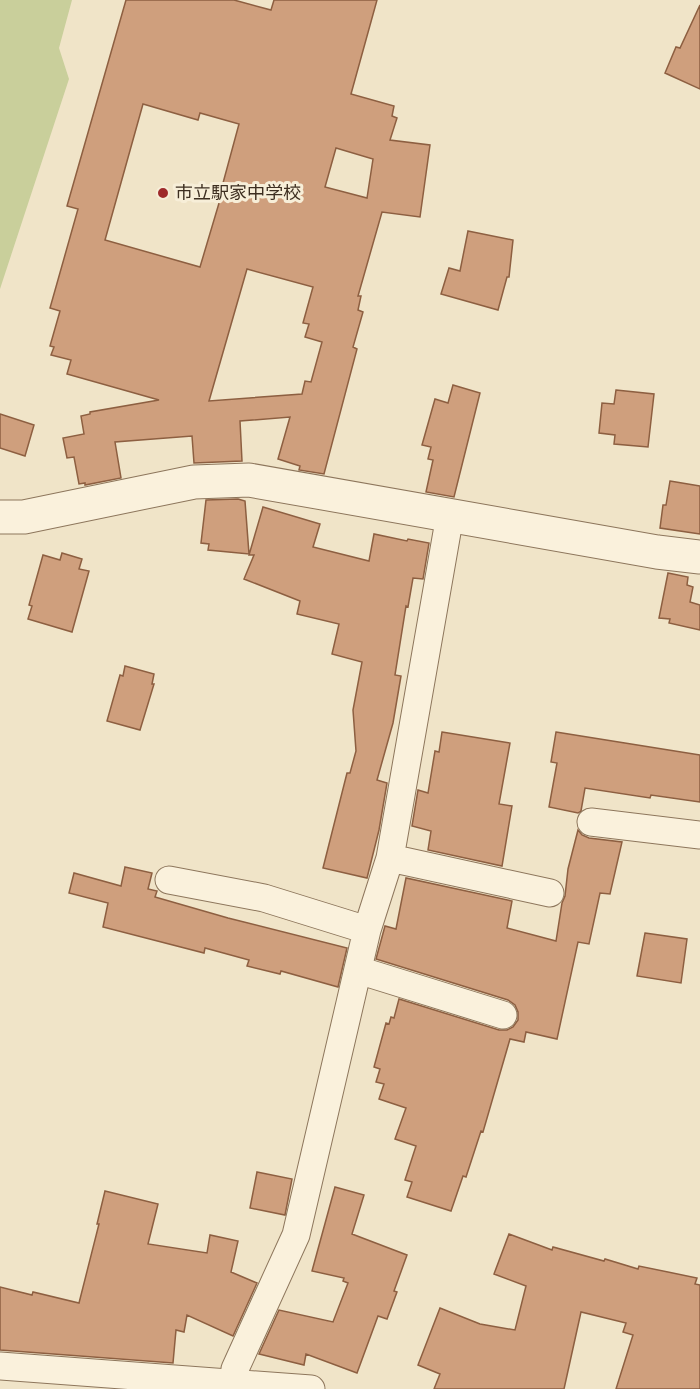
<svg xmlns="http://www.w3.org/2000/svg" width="700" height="1389" viewBox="0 0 700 1389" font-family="'Libre Baskerville','Noto Sans JP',serif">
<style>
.green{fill:#c9cf9b}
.building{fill:#cf9f7d;stroke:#8d5f41;stroke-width:1.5;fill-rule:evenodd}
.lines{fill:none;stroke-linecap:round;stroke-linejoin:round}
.minor-casing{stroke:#8d765c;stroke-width:29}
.tertiary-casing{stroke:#8d765c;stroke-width:35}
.minor{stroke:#faf1dc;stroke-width:27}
.tertiary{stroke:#faf1dc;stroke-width:33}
.poi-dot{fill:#9e2a2b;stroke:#f7eed8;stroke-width:2}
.labels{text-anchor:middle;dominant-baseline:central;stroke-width:6;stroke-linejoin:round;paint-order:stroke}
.poi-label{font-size:18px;fill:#3d2e20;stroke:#f7eed8;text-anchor:start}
</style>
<rect width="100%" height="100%" fill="#f0e4c8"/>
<path class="green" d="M0,0H72L59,48L69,79L0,289Z"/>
<path class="building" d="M126,0H234L271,10L274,0H377L351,94L394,106L392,116L397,118L390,140L430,145L420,217L382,212L358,296H361L358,310L363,312L353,347L357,349L324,474L299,470L300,466L278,459L290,417L240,421L242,461L194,463L192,436L115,442L121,478L85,485V483L79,484L74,457L67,458L63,438L84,434L81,416L90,414V412L159,400L67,374L71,360L51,355L54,347L50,346L60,311L50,308L78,209L67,206ZM143,104L198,120L200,113L239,124L223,183H225L200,267L105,240ZM336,148L373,159L367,198L325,187ZM247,269L313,287L303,323L309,324L305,337L322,342L311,382L305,381L302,394L209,401Z
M700,5V89L665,73L676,47L680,48Z
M468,231L513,240L509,277H507L498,310L441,294L449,268L460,271Z
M453,385L480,393L454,497L426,492L433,460L428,459L431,447L422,445L435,399L448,403Z
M616,390L654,394L648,447L614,444L615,435L599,433L602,403L614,404Z
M0,414L34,425L25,456L0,448Z
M670,481L700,486V534L660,528L663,505H666Z
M238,499L245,501L249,554L208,550L209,544L201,543L206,500Z
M263,507L320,524L313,547L369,561L374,534L407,541L408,539L429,543L423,579L413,578L408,607L406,606L395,675L401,676L393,723L377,780L387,783L379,830L367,878L323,868L347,773H350L356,751L353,710L362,662L332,654L339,624L297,614L300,601L244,579L254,555H249Z
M62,553L82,559L79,569L89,571L72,632L28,619L32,606L29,605L43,555L60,560Z
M668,573L688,577L687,585L693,587L690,602L700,605V630L669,623L670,619L659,618Z
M125,666L154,674L152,684H154L140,730L107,721L120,675L123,676Z
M442,732L510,743L499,804L512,806L502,866L428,850L431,831L412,826L418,790L428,793L435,751L439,752Z
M556,732L700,755V802L651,795L650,798L585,788L581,811L578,813L549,807L557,763L551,762Z
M578,830L582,835L589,838L622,842L610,894L600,893L589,944L578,942L557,1039L526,1032L524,1042L510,1039L483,1132L481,1131L466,1177L463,1176L451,1211L407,1197L412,1182L405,1180L416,1146L395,1139L406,1108L379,1099L384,1084L376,1082L380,1069L374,1067L386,1023L389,1024L391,1017L394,1018L399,999L499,1030H507L513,1027L518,1020V1012L515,1005L508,1000L376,959L385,926L396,929L406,878L512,901L507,928L556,941L562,903L565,896L568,869Z
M125,867L152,873L148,889L157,891L155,897L228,918L347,948L338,987L281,971L280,974L247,966L249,960L205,948L204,953L103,927L108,903L69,893L74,873L121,886Z
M645,933L687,939L681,983L637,976Z
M257,1172L292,1179L285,1215L250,1208Z
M335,1187L364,1195L352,1234L407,1255L394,1291L397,1292L387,1319L378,1316L357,1373L306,1354L304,1365L259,1354L279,1310L333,1322L348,1283L343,1281L344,1278L312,1271Z
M105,1191L158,1204L148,1244L207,1253L210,1235L238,1241L231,1272L257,1283L233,1336L187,1315L184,1332L176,1330L173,1363L0,1350V1287L32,1295L33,1292L79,1303L99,1224H97Z
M509,1234L552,1250L553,1247L604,1261L605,1259L638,1269L639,1266L697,1278L695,1284L700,1285V1389H616L633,1335L623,1332L626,1323L581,1312L564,1389H434L440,1374L418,1365L440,1308L480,1324L515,1330L526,1286L494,1274Z"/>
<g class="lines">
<defs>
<path id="minor" d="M591,822L700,835
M390,858L550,893
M169,880L264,898L367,930
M358,970L503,1015
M0,1366L311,1389
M234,1389L235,1369L296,1235L367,930L390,858L450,515"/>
<path id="tertiary" d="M0,517H24L194,482L249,480L657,552L700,557"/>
</defs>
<use href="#minor" class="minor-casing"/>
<use href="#tertiary" class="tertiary-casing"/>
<use href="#minor" class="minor"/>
<use href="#tertiary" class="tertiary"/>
</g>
<circle class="poi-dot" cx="163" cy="193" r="6"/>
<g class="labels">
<g class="poi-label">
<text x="175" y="193">市立駅家中学校</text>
</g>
</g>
</svg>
